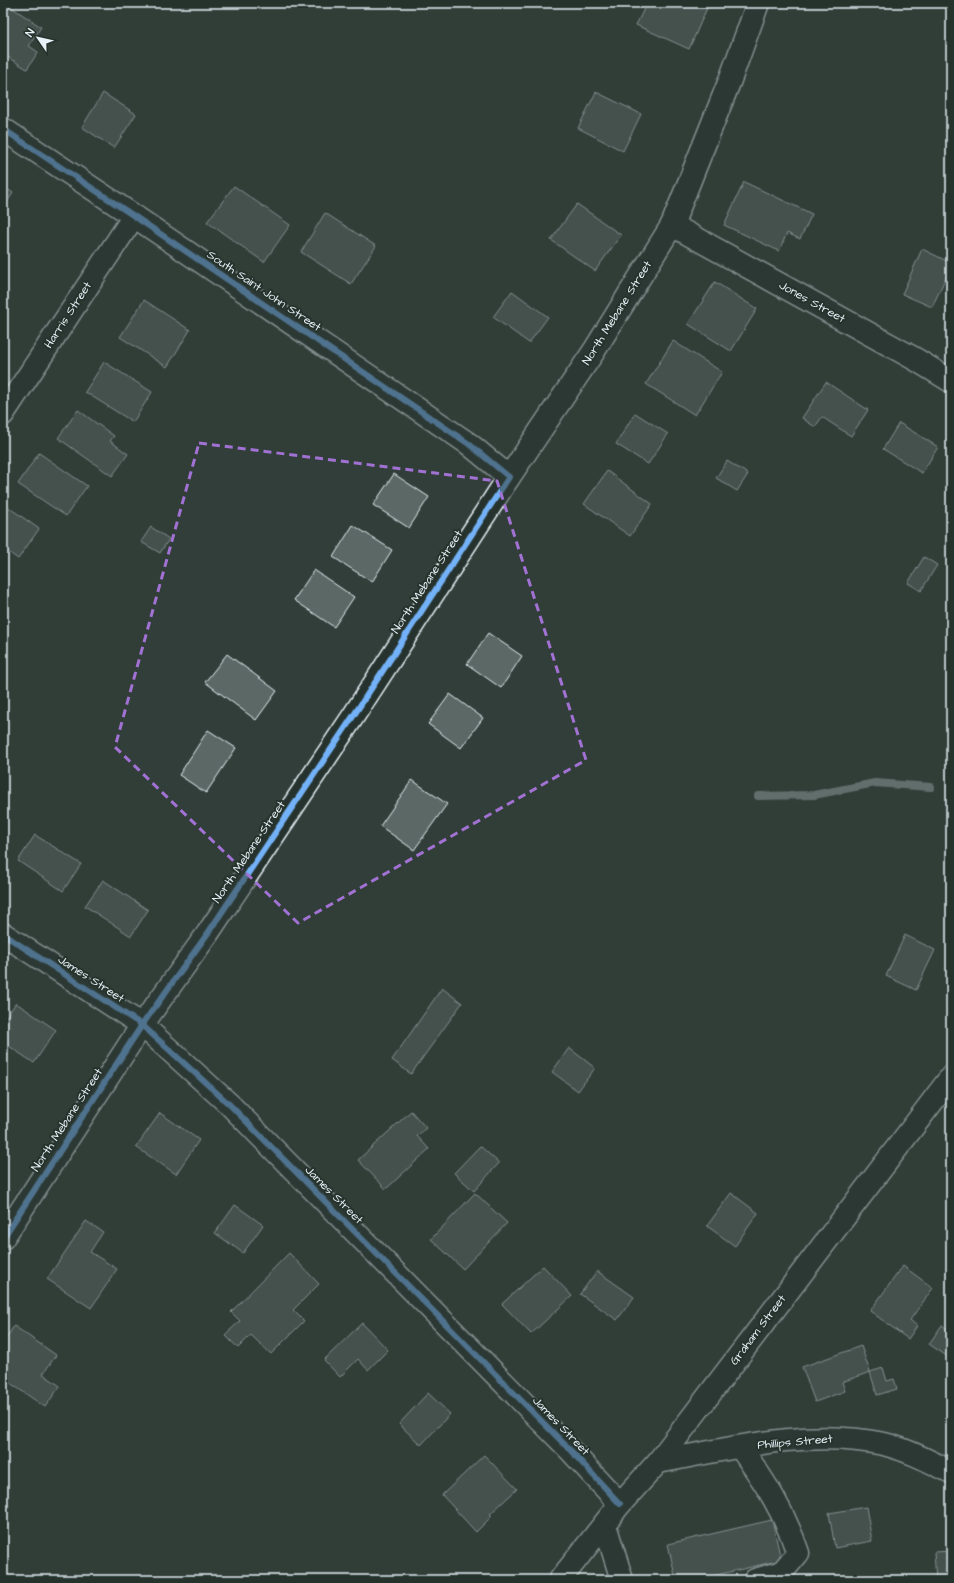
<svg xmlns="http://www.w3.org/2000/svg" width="954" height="1583" viewBox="0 0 954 1583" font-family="'Architects Daughter',sans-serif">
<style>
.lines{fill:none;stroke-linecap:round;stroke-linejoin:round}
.stream{stroke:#9ea9ab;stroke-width:8}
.building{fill:#5c6865;stroke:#e8f1f8}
.minor-casing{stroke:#e8f1f8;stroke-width:25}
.major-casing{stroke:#e8f1f8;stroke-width:25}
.minor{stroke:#26332d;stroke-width:22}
.major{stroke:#26332d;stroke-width:22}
.cycleway-casing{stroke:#26332d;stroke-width:8}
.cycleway{stroke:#73b2f8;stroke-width:6}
.marked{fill:none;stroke:#a171d3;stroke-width:3;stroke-dasharray:8 5;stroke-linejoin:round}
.labels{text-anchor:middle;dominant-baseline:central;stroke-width:4;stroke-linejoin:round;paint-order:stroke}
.street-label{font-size:12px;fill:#e8f1f8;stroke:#26332d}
</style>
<rect width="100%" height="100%" fill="#323e39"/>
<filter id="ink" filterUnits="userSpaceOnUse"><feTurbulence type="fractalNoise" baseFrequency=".025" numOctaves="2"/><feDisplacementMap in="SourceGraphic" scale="8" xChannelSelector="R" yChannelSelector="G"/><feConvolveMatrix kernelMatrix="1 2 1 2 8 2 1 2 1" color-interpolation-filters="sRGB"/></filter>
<g filter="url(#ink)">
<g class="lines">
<path class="stream" d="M758,796L814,795L875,783L931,787"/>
</g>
<path class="building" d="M647,3H697L707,8L689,49L636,25Z
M8,5L41,27L29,46L38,52L27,69L3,54V12Z
M596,92L641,114L623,151L578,128Z
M103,93L136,114L114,148L82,127Z
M744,182L812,214L800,239L787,233L779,251L724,225Z
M3,186L13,193L3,208Z
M234,186L290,225L264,262L207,222Z
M577,204L621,235L595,271L551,240Z
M325,213L376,246L351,284L301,252Z
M922,249L951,263V266L932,307L902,294Z
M715,282L757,309L731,351L688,324Z
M512,291L548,317L529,343L493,317Z
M144,300L190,330L167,367L120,337Z
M673,341L722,372L695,415L646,384Z
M104,362L152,392L133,422L85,392Z
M826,382L868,410L851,436L822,417L815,427L802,418Z
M78,410L114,436L110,441L128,454L112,476L58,438Z
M635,413L668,434L648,464L616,444Z
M899,423L938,447L922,473L883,449Z
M39,453L87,486L66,516L18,484Z
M727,461L748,474L737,491L716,478Z
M607,471L652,504L630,536L584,504Z
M394,474L429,497L409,528L373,505Z
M4,504L39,529L18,559L3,548Z
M353,525L392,550L372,582L333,557Z
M151,527L169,539L160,553L141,542Z
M924,557L937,565L921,591L908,583Z
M314,570L354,597L334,627L294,600Z
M488,633L522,656L501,688L467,664Z
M227,654L277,691L256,720L205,682Z
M450,694L483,718L461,748L428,724Z
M208,730L236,748L206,793L179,775Z
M412,780L447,804L414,850L380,826Z
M35,835L81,864L63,891L18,861Z
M103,880L148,910L131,936L85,906Z
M905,935L935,950L916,990L886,976Z
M442,988L462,1003L411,1074L392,1060Z
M16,1003L56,1030L34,1063L3,1042V1021Z
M569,1048L595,1068L578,1091L552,1072Z
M411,1111L426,1128L417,1136L429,1149L386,1189L358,1160Z
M160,1113L199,1140L176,1174L136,1147Z
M480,1146L499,1163L474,1191L454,1173Z
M475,1193L507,1223L463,1269L431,1239Z
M731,1193L758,1213L735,1246L707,1226Z
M235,1205L263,1225L243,1253L215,1233Z
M86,1221L103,1232L90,1252L117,1269L91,1308L47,1279Z
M289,1253L319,1284L293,1310L304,1321L271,1354L251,1335L238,1348L225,1335L240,1321L231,1312Z
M543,1266L572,1296L531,1334L502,1304Z
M903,1266L933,1288L910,1320L917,1326L908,1339L870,1311Z
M597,1271L634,1297L617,1320L580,1294Z
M362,1323L388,1350L368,1370L358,1359L340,1377L324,1360Z
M942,1325L951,1332V1359L929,1344Z
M14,1326L56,1355L43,1374L60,1386L45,1407L3,1378V1343Z
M861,1346L870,1372L842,1382L845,1391L815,1402L802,1367Z
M883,1368L887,1381L894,1379L897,1389L877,1395L870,1372Z
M428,1393L450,1414L421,1445L399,1424Z
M484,1455L517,1489L490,1514L492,1516L476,1532L442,1495Z
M866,1507L872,1541L835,1548L829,1513Z
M772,1520L781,1560L695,1580H676L668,1544Z
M951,1551V1580H936L934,1552Z"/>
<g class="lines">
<defs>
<path id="minor" d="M3,129L134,216L469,444L509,477L352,718L208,933L142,1025L3,1238
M672,225L915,359L951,381
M3,414L134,216
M3,934L142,1025L230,1105L571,1451L620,1504
M740,1447C765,1482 784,1511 798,1553L782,1572L755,1580
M658,1462C732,1448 810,1428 884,1444C908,1450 929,1461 951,1472
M605,1525L622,1580
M560,1580L620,1504L658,1462L951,1077"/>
<path id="major" d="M509,477L594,351L672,225L730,80L758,3"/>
</defs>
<use href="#minor" class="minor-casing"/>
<use href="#major" class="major-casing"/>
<use href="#minor" class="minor"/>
<use href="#major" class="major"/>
<defs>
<path id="cycleway" d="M3,129L134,216L469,444L509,477L352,718L208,933L142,1025L3,1238
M3,934L142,1025L230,1105L571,1451L620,1504"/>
</defs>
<use href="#cycleway" class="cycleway-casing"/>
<use href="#cycleway" class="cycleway"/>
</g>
</g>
<path d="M0 0H954V1583H0ZM199,443L497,481L586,760L298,923L115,747Z" fill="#323e39" fill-opacity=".55" fill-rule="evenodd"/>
<path class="marked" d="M199,443L497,481L586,760L298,923L115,747Z"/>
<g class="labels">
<g class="street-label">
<text transform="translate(264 291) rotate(34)">South Saint John Street</text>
<text transform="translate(812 302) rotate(29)">Jones Street</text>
<text transform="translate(617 313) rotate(-58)">North Mebane Street</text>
<text transform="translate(68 315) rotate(-57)">Harris Street</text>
<text transform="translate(427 582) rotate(-57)">North Mebane Street</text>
<text transform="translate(249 852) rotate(-56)">North Mebane Street</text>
<text transform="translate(91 979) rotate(33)">James Street</text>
<text transform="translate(67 1120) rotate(-57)">North Mebane Street</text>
<text transform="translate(334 1195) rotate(45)">James Street</text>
<text transform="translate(758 1330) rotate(-53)">Graham Street</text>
<text transform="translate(561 1426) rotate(46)">James Street</text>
<text transform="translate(795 1442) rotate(-5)">Phillips Street</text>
</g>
</g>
<rect width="954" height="1583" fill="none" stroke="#26332d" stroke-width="16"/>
<rect x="8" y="8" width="938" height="1567" fill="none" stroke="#e8f1f8" stroke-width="1.5" filter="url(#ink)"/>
<g transform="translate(38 38) rotate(304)" stroke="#26332d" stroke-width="3" paint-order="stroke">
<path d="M0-3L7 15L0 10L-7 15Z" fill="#e8f1f8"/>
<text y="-6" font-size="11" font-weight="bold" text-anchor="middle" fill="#e8f1f8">N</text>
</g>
</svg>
